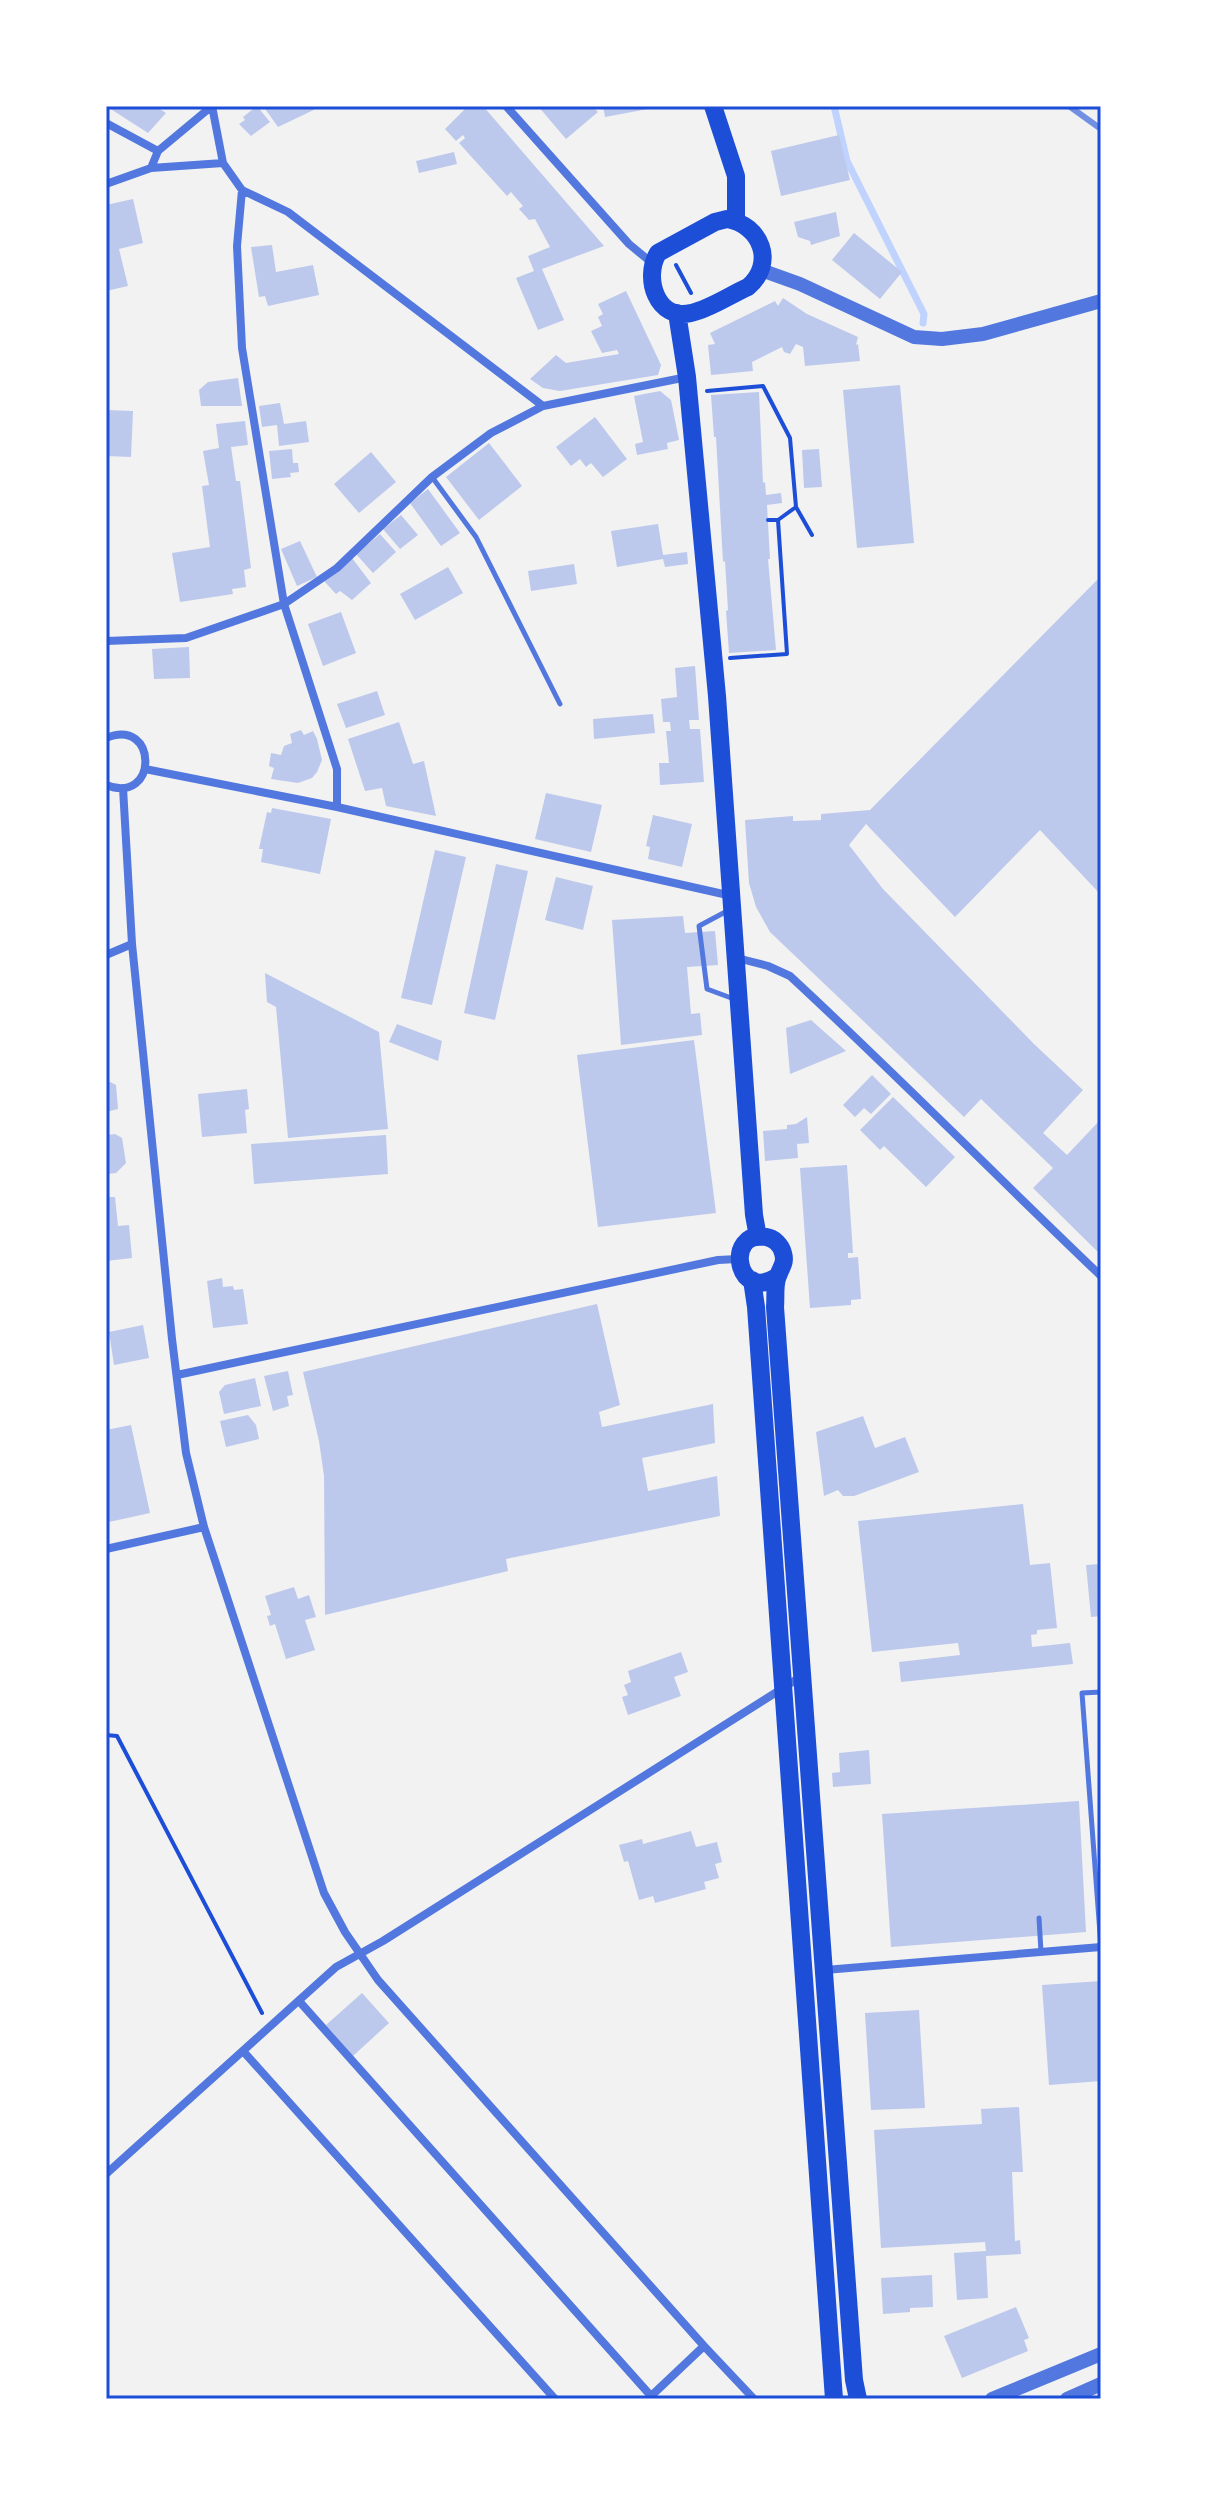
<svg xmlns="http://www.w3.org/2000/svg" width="1207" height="2505" viewBox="0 0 1207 2505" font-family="'Alegreya Sans',sans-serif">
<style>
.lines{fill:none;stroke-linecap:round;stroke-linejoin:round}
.stream{stroke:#bfd3fe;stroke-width:7}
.building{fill:#bdc9ec}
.path{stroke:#1d4ed8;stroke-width:4}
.service{stroke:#5277de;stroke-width:5}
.minor{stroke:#5277de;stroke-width:8}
.tertiary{stroke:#5277de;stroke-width:14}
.primary{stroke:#1d4ed8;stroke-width:18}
.rail{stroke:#7290e2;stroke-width:6}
.neatline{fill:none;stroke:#1d4ed8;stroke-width:3}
</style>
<rect width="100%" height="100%" fill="#f2f2f2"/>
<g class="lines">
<path class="stream" d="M834,106L847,161L924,314L923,323"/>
</g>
<path class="building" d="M106,106H155L166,113L148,133Z
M257,106L270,122L251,136L239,124L245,120L243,117Z
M263,106H322L278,127Z
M468,106H483L604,246L542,269L564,320L538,330L516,278L534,271L528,256L550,247L535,219L529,220L519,209L523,206L511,192L507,196L459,143L465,138L463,135L456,141L445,129Z
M538,106H592L598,112L566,139Z
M603,106H647L648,109L605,117Z
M839,135L850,180L781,196L771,151Z
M454,152L457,164L419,173L416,161Z
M133,199L143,243L119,249L128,286L106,291V205Z
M836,212L840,236L811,245L810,241L798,237L794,222Z
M854,233L902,272L880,299L832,260Z
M272,245L276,272L313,265L319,295L268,306L265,296L259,297L251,247Z
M626,291L661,365L658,375L560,391L543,388L530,379L556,355L566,363L619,354L617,350L602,353L591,331L602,326L598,317L603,314L598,304Z
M783,298L807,314L858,337L856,345L858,344L860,361L805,366L803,347L796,344L790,354L784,352L782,347L752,362L753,371L711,375L708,345L715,344L710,333L775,301L778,306Z
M238,378L242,406H201L199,390L208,382Z
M900,385L914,543L857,548L843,390Z
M660,391L671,400L679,440L667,443L668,449L637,455L635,444L643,442L634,396Z
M759,392L763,483L765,482L766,495L781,493L782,503L767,505L770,559H768L776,650L729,653L726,611L728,610L725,561L723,562L716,437H714L711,395Z
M280,403L284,424L306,421L309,442L279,446L277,425L262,427L259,406Z
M106,410L133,411L131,457L106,456Z
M595,417L627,459L603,477L591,463L586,467L580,459L571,466L556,447Z
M245,421L248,445L231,447L236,481H240L251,568L244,570L246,587L232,589L233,594L180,602L172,553L210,547L202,486L209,485L203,451L219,448L216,424Z
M489,443L522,486L479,520L446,477Z
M292,449L293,463H298L299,472L290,473L291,477L272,479L269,451Z
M819,449L822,487L804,488L802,450Z
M371,452L396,482L359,513L334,484Z
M428,489L460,533L441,546L410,503Z
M401,515L418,535L400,549L383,529Z
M658,524L663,555L687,552L688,564L665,567L663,559L617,567L611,531Z
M380,534L396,552L373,573L356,554Z
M300,541L317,577L297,586L281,549Z
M352,558L371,583L352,600L340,591L336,594L324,581Z
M574,564L577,584L531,591L528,571Z
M448,567L463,593L415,620L400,594Z
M1101,576V895L1040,830L955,917L866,824L849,845L883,889L1034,1044L1083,1090L1043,1133L1067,1155L1101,1119V1255L1033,1188L1053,1168L981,1099L964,1117L770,932L756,907L749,883L745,820L793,816V821L821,820V814L870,810Z
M341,612L356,653L323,666L308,624Z
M189,647L190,678L154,679L152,649Z
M695,666L699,720H689L690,729H700L704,782L660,785L659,763H669L666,731H671L670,722H663L661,699L677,697L675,668Z
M377,691L385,715L346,728L337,704Z
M653,714L655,733L594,739L593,719Z
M399,722L413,764L424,761L436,816L386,806L382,788L365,791L348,739Z
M301,730L304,735L313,731L317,739L322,760L317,772L312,778L298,783L271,779L274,768L269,766L271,753L281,755L284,746L292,743L290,734Z
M546,793L602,805L591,852L535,839Z
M272,808L331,819L320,874L261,862L263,849H259L267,812L271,813Z
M653,815L692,824L682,867L648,859L650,847L646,846Z
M435,850L466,857L432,1005L401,998Z
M496,864L528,871L495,1020L464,1013Z
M556,877L593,886L583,930L545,920Z
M683,916L685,933L715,931L718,965L687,967L691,1014L700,1013L702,1035L621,1045L612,920Z
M265,973L379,1032L388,1129L288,1138L276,1007L267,1002Z
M811,1020L846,1051L790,1074L786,1028Z
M397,1024L442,1041L438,1061L389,1042Z
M694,1040L716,1213L598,1227L577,1055Z
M872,1075L891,1094L871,1114L864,1108L855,1117L843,1105Z
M106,1080L116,1085L118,1109L106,1112Z
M247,1089L249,1109L245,1110L247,1133L202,1137L198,1094Z
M893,1097L955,1157L926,1187L884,1146L880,1150L860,1130Z
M807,1117L809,1143L797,1144L798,1158L765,1161L763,1131L787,1129V1125L796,1124Z
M115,1134L122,1138L126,1163L116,1173L106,1174V1135Z
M386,1135L388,1174L254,1184L251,1144Z
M847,1165L853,1253H848V1258L858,1257L861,1299L851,1300V1305L810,1308L800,1168Z
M106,1197H115L118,1226L129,1225L132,1258L106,1261Z
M222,1278L223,1287L233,1286L234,1290L243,1289L248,1324L213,1328L207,1281Z
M597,1304L620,1405L599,1412L602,1427L713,1404L715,1443L642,1458L648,1491L717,1476L720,1516L506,1559L508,1571L325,1615L324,1476L319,1441L303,1372Z
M143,1325L149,1358L114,1365L109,1332Z
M288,1371L293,1395L287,1396L289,1406L273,1411L264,1376Z
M255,1378L261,1406L224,1414L219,1392L225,1385Z
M248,1415L256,1425L259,1439L226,1447L220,1421Z
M863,1416L875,1448L905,1437L919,1472L854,1496H843L838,1490L824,1496L816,1432Z
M131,1425L150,1513L109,1522L106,1508V1430Z
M1023,1504L1030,1565L1050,1563L1057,1628L1037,1630V1634L1031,1635L1032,1647L1070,1643L1073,1664L901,1682L899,1662L960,1655L958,1643L872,1652L858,1521Z
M1101,1564V1616L1091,1617L1086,1565Z
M294,1587L298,1599L309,1595L316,1617L305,1620L315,1650L286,1659L275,1624L270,1626L267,1616L271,1615L265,1596Z
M681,1652L688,1672L674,1677L681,1696L628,1715L622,1697L628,1695L624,1685L631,1682L628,1671Z
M869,1750L871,1784L833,1787L832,1773L840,1772L839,1753Z
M1079,1801L1086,1932L891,1947L882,1814Z
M691,1831L696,1847L717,1842L722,1862L715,1864L719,1878L704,1882L706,1889L655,1903L653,1896L639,1900L628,1861L624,1862L619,1845L642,1839L643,1844Z
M1101,1981V2081L1049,2085L1042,1985Z
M362,1993L389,2023L353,2056L326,2025Z
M919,2010L925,2108L871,2110L865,2013Z
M1019,2107L1023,2172H1012L1015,2241L1020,2240L1021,2254L986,2256L988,2298L957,2300L954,2253L986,2251L985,2242L881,2248L874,2130L982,2124L981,2109Z
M932,2275L933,2307L910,2308V2312L883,2314L881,2278Z
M1016,2307L1029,2338L1024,2340L1028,2351L962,2378L944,2336Z"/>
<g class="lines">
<path class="path" d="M676,265L691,293
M707,391L763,386L790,438L796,507L812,535
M768,520H778
M730,658L787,654L778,520L796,507
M106,1735L117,1736L262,2013"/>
<path class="service" d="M432,477L476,537L560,704
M729,910L699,926L707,989L734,999
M1039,1918L1041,1952
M1101,1947L1082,1693L1101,1692"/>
<path class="minor" d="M212,106L223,163L242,190L288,212L543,406
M506,106L629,244L652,263
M106,123L158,151
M151,168L223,163
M106,184L151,168L158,151L212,106
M242,190L237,246L242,348L284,604L337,769V807
M106,641L186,638L284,604L337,568L432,477L491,433L543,406L687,377
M106,738C158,716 159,806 106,785
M145,769L337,807L732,896
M123,788L132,944L172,1339L186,1453L204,1527L324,1893L345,1932L378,1980L704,2346L754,2399
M106,955L132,944
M737,958L768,966L790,976C896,1074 997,1177 1101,1276
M177,1375L718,1260L738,1259
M106,1549L204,1527
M825,1970L1101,1947
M299,2001L651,2396
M243,2051L555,2399
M106,2174L336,1967L383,1941L802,1676
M649,2398L704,2346"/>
<path class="tertiary" d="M761,270L800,284L914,337L942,339L983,334L1101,301
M992,2399L1101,2354
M1067,2399L1101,2384"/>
<path class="primary" d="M713,106L736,176V221
M727,219C761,225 776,263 748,287C730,295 710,309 691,313C657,321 643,278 658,253L715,222Z
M677,313L687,377L717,696L754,1215L758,1237
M778,1276C736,1305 724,1229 766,1237C774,1238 781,1245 783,1253C786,1263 781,1267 778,1276C774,1284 776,1298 775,1307L854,2380L858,2399
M752,1280L756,1307L834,2399"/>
<path class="rail" d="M1069,106L1101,129"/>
</g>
<rect width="1207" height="2505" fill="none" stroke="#ffffff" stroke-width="216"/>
<rect x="108" y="108" width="991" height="2289" class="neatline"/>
</svg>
